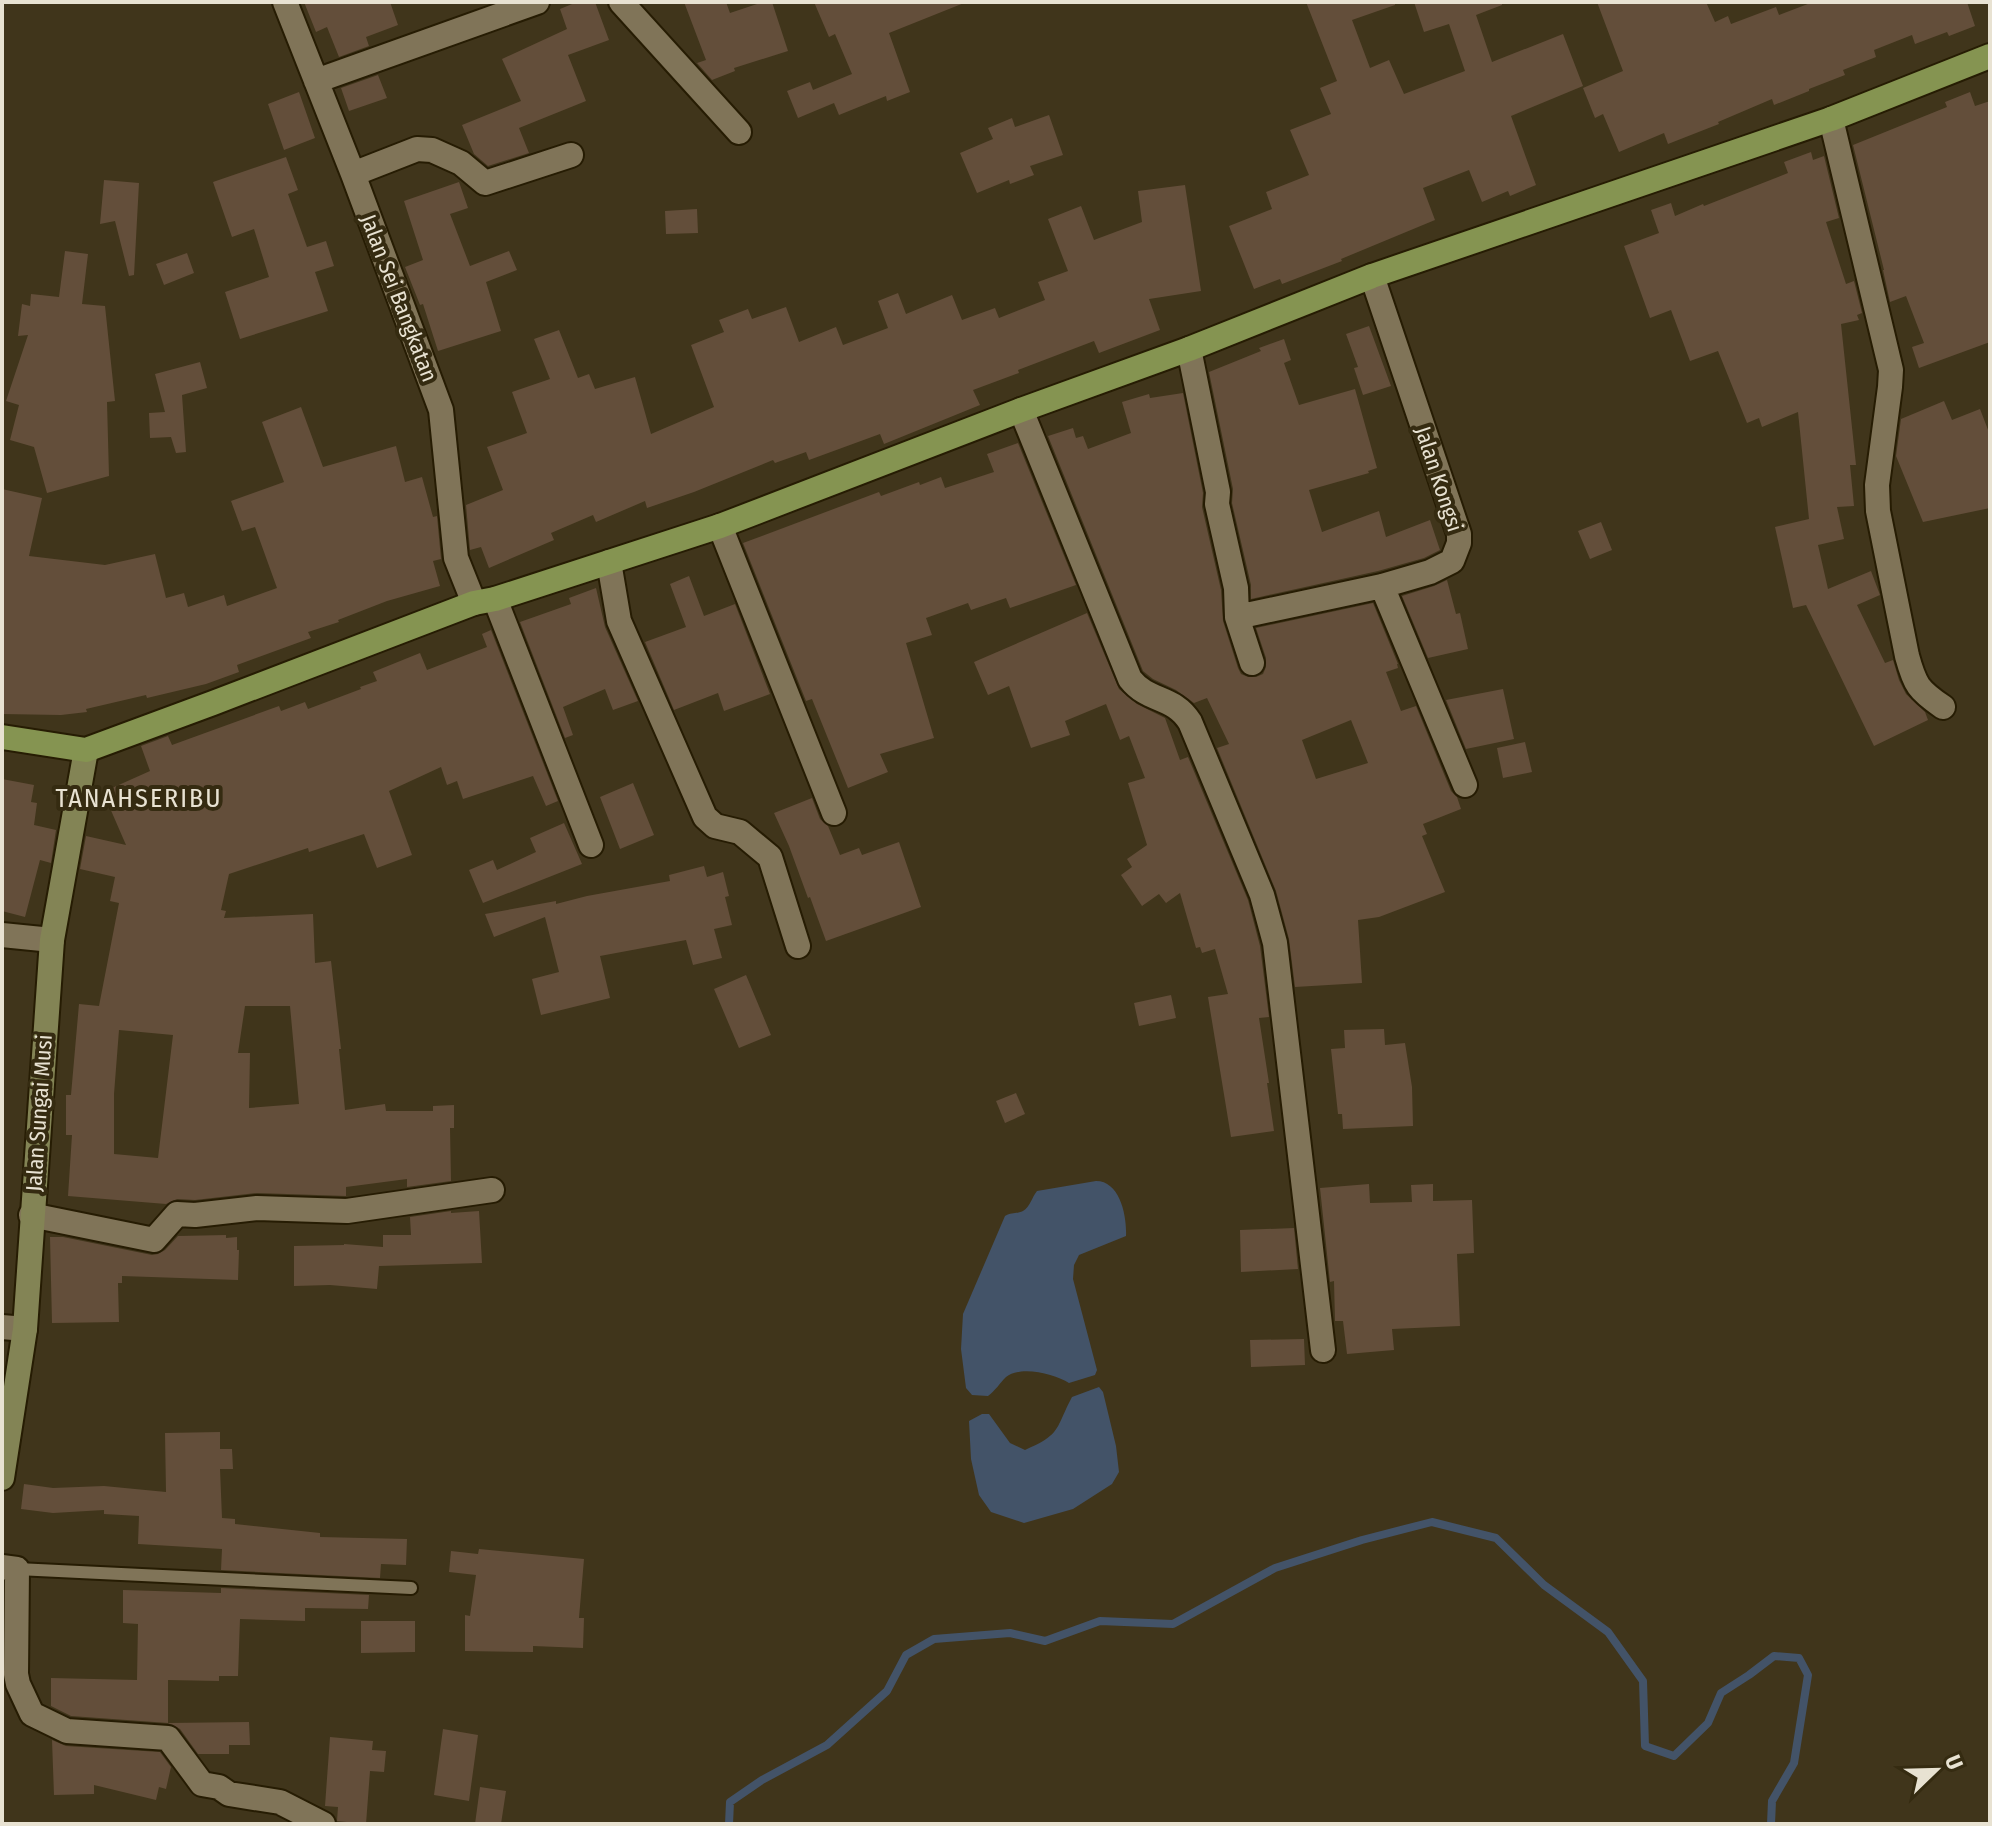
<svg xmlns="http://www.w3.org/2000/svg" width="1992" height="1826" viewBox="0 0 1992 1826" font-family="'Fira Sans Condensed',sans-serif">
<style>
.water{fill:#435368}
.lines{fill:none;stroke-linecap:round;stroke-linejoin:round}
.stream{stroke:#435368;stroke-width:8}
.building{fill:#634e3a;fill-rule:evenodd}
.lane-casing{stroke:#261c03;stroke-width:16}
.street-casing{stroke:#261c03;stroke-width:28}
.secondary-casing{stroke:#261c03;stroke-width:28}
.primary-casing{stroke:#261c03;stroke-width:28}
.lane{stroke:#807458;stroke-width:12}
.street{stroke:#807458;stroke-width:24}
.secondary{stroke:#838455;stroke-width:24}
.primary{stroke:#859451;stroke-width:24}
.labels{text-anchor:middle;dominant-baseline:central;stroke-width:8;stroke-linejoin:round;paint-order:stroke}
.street-label{font-size:22px;fill:#e8e2d2;stroke:#352b11}
.quarter-label{font-size:26px;letter-spacing:2px;fill:#e8e2d2;stroke:#352b11}
</style>
<rect width="100%" height="100%" fill="#40351b"/>
<path class="water" d="M1096,1181C1120,1181 1127,1216 1126,1236L1079,1255L1074,1265L1073,1279L1097,1370L1095,1375L1069,1383C1055,1374 1021,1365 1006,1377C1000,1383 995,1391 988,1396L972,1395L966,1388L961,1349L963,1314L1005,1216C1012,1212 1017,1214 1023,1211C1030,1207 1032,1197 1037,1191Z
M1099,1387L1103,1392L1116,1446L1119,1472L1112,1484L1073,1509L1024,1523L991,1512L979,1495L971,1459L969,1421L982,1414H989L1010,1443L1025,1450C1062,1434 1055,1429 1072,1397Z"/>
<g class="lines">
<path class="stream" d="M729,1824L730,1802L762,1780L827,1745L887,1691L906,1655L934,1639L1010,1633L1045,1641L1100,1621L1173,1624L1275,1568L1362,1540L1432,1522L1496,1538L1544,1585L1608,1632L1643,1681L1645,1746L1674,1756L1708,1723L1721,1693L1749,1675L1774,1656L1799,1658L1808,1675L1794,1763L1772,1801L1771,1824"/>
</g>
<path class="building" d="M304,2H390L398,25L366,37L369,46L339,57L327,27L316,32Z
M577,2H595L609,40L568,55L586,101L519,128L529,153L488,166L474,154L462,125L521,101L502,59L567,29L560,9Z
M684,2H726L730,13L763,2H772L788,51L734,68L735,71L712,80L697,63L706,60Z
M814,2H964V3L889,33L910,92L887,101L886,96L839,115L834,103L798,118L787,91L810,82L813,90L852,74L835,34L829,37Z
M1306,2H1395V5L1352,20L1370,68L1389,60L1404,94L1465,71L1449,24L1424,32L1414,2H1502V5L1476,15L1492,62L1563,34L1583,86L1511,116L1536,185L1510,196L1508,191L1482,202L1469,170L1423,188L1435,220L1341,259L1342,261L1282,284L1280,279L1254,289L1229,226L1272,209L1266,192L1309,175L1290,130L1331,114L1320,88L1337,81Z
M1597,2H1706L1715,22L1728,16L1731,24L1776,7L1779,15L1813,2H1967L1975,26L1949,36L1947,32L1915,44L1912,35L1874,50L1876,57L1843,70L1845,75L1809,89V91L1774,105L1772,99L1718,122L1719,124L1668,144L1664,133L1619,152L1603,114L1595,118L1583,88L1623,71Z
M378,75L387,98L349,111L341,88Z
M299,92L315,138L284,150L268,104Z
M1970,92L1975,106L1990,101V342L1919,368L1912,347L1924,343L1906,296L1890,302L1883,270H1884L1853,145L1947,107L1945,102Z
M1049,115L1063,155L1030,166L1034,175L1010,184L1009,180L977,193L960,153L993,139L988,128L1012,118L1015,127Z
M1811,152L1813,160L1824,156L1839,218L1826,222L1846,284L1854,281L1862,313L1857,315L1859,320L1841,324L1856,465H1850L1854,506L1837,507L1844,539L1818,545L1828,589L1871,571L1880,595L1857,605L1885,663L1893,660L1899,680L1906,694L1925,712L1928,720L1874,746L1806,605L1793,608L1775,527L1809,519L1798,412L1762,427L1759,418L1747,423L1718,351L1690,361L1671,310L1650,318L1624,246L1659,233L1651,210L1671,203L1675,216L1703,204L1704,206L1788,173L1784,162Z
M286,157L298,190L288,194L307,247L326,241L334,266L315,272L328,311L240,339L225,292L269,277L254,229L232,237L213,182Z
M104,180L139,183L134,275L129,276L115,221L100,224Z
M459,182L468,208L450,214L470,266L509,251L517,270L486,282L501,331L438,351L423,304L420,305L405,267L423,260L404,201Z
M1185,185L1201,291L1149,299L1160,330L1099,353L1094,341L1018,370L1019,373L973,390L980,405L884,444L880,434L809,460L806,452L775,463L773,460L694,492L647,508L645,501L596,522L593,515L551,533L554,540L489,568L481,547L470,550L466,505L503,490L487,447L527,433L512,392L550,379L534,339L559,330L578,378L589,374L595,389L635,377L651,434L714,407L691,345L724,332L719,320L748,309L752,319L786,307L799,342L836,327L843,345L888,328L878,301L898,293L906,314L952,295L962,320L995,308L999,318L1045,300L1038,282L1068,271L1048,219L1081,206L1094,240L1142,222L1138,191Z
M697,209L698,233L666,234L665,211Z
M65,251L88,254L82,304L105,306L115,401L107,402L109,476L47,493L34,447L10,440L19,405L6,401L28,335L18,336L22,304L30,306L31,294L59,297Z
M187,253L194,273L164,285L156,264Z
M1369,326L1391,386L1363,395L1354,368L1358,367L1346,334Z
M1284,339L1291,360L1284,363L1299,405L1355,389L1377,468L1368,471L1369,473L1309,490L1322,532L1379,511L1386,537L1430,520L1440,550L1424,558L1378,571L1251,599V585L1232,503L1233,489L1209,372L1261,351L1259,348Z
M200,362L207,388L182,395L186,452L176,453L171,437L150,438L149,413L165,412L155,374Z
M1183,393L1203,493L1202,507L1221,590L1223,621L1238,668L1241,674L1248,677H1256L1263,674L1266,667V658L1256,628L1373,603L1398,664H1397L1398,668L1386,672L1401,711L1416,706L1451,791L1457,797L1461,809L1423,824L1427,834L1422,836L1445,892L1379,917L1358,920L1362,983L1295,987L1289,939L1276,891L1217,748L1229,744L1207,698L1194,703L1176,690L1153,679L1143,671L1048,436L1073,428L1076,438L1083,436L1088,449L1131,433L1122,402L1149,394L1150,398ZM1351,720L1368,763L1316,779L1302,740Z
M1944,401L1952,420L1980,409L1990,435V508L1923,522L1896,456L1901,419Z
M301,407L323,467L396,446L405,482L422,477L433,517L437,516L441,559L433,561L440,586L387,601L338,620L339,622L308,632L311,638L237,665L239,672L206,684L147,698L146,695L86,709L87,712L61,715L2,714V489L42,498L29,556L105,565L155,554L166,598L184,593L188,607L224,595L227,606L277,588L255,527L242,531L231,501L284,482L262,422Z
M1018,443L1076,585L1010,608L1006,598L971,610L968,603L926,618L932,635L906,643L934,738L880,754L888,772L848,788L812,699L806,701L743,543L879,492L881,496L919,482L920,485L941,477L945,488L994,472L987,454Z
M1601,522L1612,550L1590,559L1578,531Z
M689,576L704,616L735,604L770,694L724,711L718,693L674,710L645,642L686,627L670,584Z
M1447,580L1456,614L1460,613L1468,649L1428,658L1402,596L1434,586Z
M596,588L605,627L638,701L613,710L605,689L563,707L573,735L565,738L520,622L571,604L569,598Z
M1087,613L1119,689L1137,704L1165,718L1180,760L1188,757L1248,900L1260,946L1269,1017L1259,1018L1269,1083H1267L1274,1131L1231,1137L1208,997L1228,994L1215,949L1202,953L1200,947L1196,948L1180,893L1166,903L1159,894L1142,906L1121,875L1132,867L1127,859L1147,845L1128,783L1145,778L1129,736L1120,740L1106,704L1065,721L1070,735L1031,748L1009,686L988,695L974,662Z
M491,630L558,801L546,806L533,776L463,799L457,781L447,785L441,767L389,791L412,855L377,868L364,834L309,852L308,848L229,874L221,910L226,911L224,918L313,914L315,963L331,961L341,1049H339L345,1110L385,1104L386,1111H433V1106L454,1105V1128H450L451,1181L407,1187V1179L346,1187V1196L257,1193L195,1200L177,1199L166,1204L68,1196L72,1135H66V1095H71L79,1004L99,1006L119,903L110,901L115,877L80,869L86,836L126,845L103,792L150,771L141,746L168,736L172,745L279,706L281,711L305,702L308,709L361,689L360,687L377,681L373,672L420,653L427,670L487,647L482,634ZM245,1006H290L299,1104L249,1108L250,1053H238ZM119,1030L173,1035L158,1158L114,1154V1094Z
M1503,689L1514,739L1466,749L1446,700Z
M1525,742L1532,772L1503,778L1497,748Z
M2,779L34,785L31,802L37,803L34,825L56,830L51,863L40,860L25,917L2,911Z
M633,783L654,835L620,849L600,797Z
M812,798L820,819L828,826L840,855L859,848L862,855L899,842L921,907L826,941L810,897L808,898L789,846L774,813Z
M564,823L582,864L483,903L469,870L493,860L497,870L536,852L530,838Z
M704,866L707,877L723,872L729,896L725,897L732,925L714,929L722,958L693,965L686,940L600,956L610,998L541,1015L532,979L559,972L545,917L494,937L485,914L556,901V904L587,896L670,881L669,875Z
M746,975L771,1035L739,1048L714,989Z
M1171,995L1176,1018L1139,1026L1134,1003Z
M1384,1029L1385,1045L1405,1043L1412,1087L1413,1126L1343,1129L1342,1114H1338L1331,1049L1345,1048L1344,1030Z
M1016,1093L1025,1114L1005,1123L996,1101Z
M1369,1184L1370,1203L1412,1202L1411,1185L1433,1184V1201L1472,1200L1474,1253L1457,1254L1460,1326L1392,1329L1394,1350L1347,1354L1343,1321H1335L1334,1281L1330,1282L1320,1188Z
M451,1211V1213L479,1211L482,1263L379,1266L377,1289L330,1285L294,1286V1246L344,1245V1244L383,1247V1235H411L410,1217Z
M1294,1228L1298,1269L1241,1272L1240,1230Z
M226,1235V1238L237,1237V1250H239L238,1280L122,1276V1283H118L119,1322L52,1323L50,1237H63L152,1255L158,1254L165,1250L178,1236Z
M1304,1339L1305,1365L1251,1367L1250,1340Z
M220,1432V1449H232L233,1469H220L222,1518L235,1519V1524L320,1533V1537L407,1539L406,1565L381,1564L380,1578L221,1570L222,1549L138,1544L139,1516L104,1514V1510L53,1513L21,1509L24,1484L53,1488L104,1486L166,1492L165,1433Z
M479,1549L584,1559L579,1618H584L583,1648L533,1646V1652L465,1651V1615L470,1616L476,1575L449,1572L451,1551L478,1554Z
M221,1588L369,1595L368,1609L305,1608V1621L240,1619L238,1676H219V1681L168,1680V1723L71,1716L51,1706V1678L137,1680L138,1624L123,1623V1590L221,1593Z
M361,1621H415V1652L361,1653Z
M249,1722L250,1745H229V1754H198L180,1729L168,1723Z
M443,1729L478,1735L469,1801L434,1795Z
M330,1737L373,1741L372,1750L386,1751L384,1772L370,1771L366,1824L337,1821L338,1807L325,1806Z
M52,1740L66,1746L160,1752L171,1767L166,1789L159,1787L156,1800L94,1785V1794L54,1795Z
M480,1787L506,1791L501,1824H475Z"/>
<g class="lines">
<defs>
<path id="lane" d="M17,1569L411,1588"/>
<path id="street" d="M285,2L353,174L441,410L456,558L474,603
M621,2L739,132
M316,81L537,2
M1831,119L1891,370L1890,387L1877,485L1878,511L1907,656C1915,685 1918,690 1943,707
M353,174L417,149L432,150L461,163L485,183L571,155
M1189,349L1218,492L1217,504L1236,588L1237,617L1252,663
M1021,410L1130,679C1149,703 1173,695 1190,722L1262,895L1275,943L1323,1350
M720,526L834,813
M609,562L619,621L705,817L715,826L740,832L770,857L798,946
M1382,586L1465,785
M495,599L591,845
M1237,617L1382,586L1430,572L1452,561L1459,543V534L1372,276
M2,935L52,940
M31,1215L154,1240L177,1214L195,1215L257,1208L347,1211L492,1190
M2,1327L25,1329
M2,1567L17,1569L16,1674L18,1684L32,1714L67,1731L168,1738L202,1784L219,1787L229,1794L280,1802L323,1824"/>
<path id="secondary" d="M2,1478L25,1329L52,940L86,750"/>
<path id="primary" d="M2,737L86,750L213,703L474,603L495,599L720,526L1021,410L1189,349L1372,276L1831,119L1990,56"/>
</defs>
<use href="#lane" class="lane-casing"/>
<use href="#street" class="street-casing"/>
<use href="#secondary" class="secondary-casing"/>
<use href="#primary" class="primary-casing"/>
<use href="#lane" class="lane"/>
<use href="#street" class="street"/>
<use href="#secondary" class="secondary"/>
<use href="#primary" class="primary"/>
</g>
<g class="labels">
<g class="street-label">
<text transform="translate(399 298) rotate(69)">Jalan Sei Bangkatan</text>
<text transform="translate(1439 479) rotate(72)">Jalan Kongsi</text>
<text transform="translate(39 1113) rotate(-86)">Jalan Sungai Musi</text>
</g>
<g class="quarter-label">
<text x="139" y="798">TANAHSERIBU</text>
</g>
</g>
<rect width="1992" height="1826" fill="none" stroke="#e8e2d2" stroke-width="8"/>
<g transform="translate(1936 1770) rotate(67)" stroke="#352b11" stroke-width="6" paint-order="stroke">
<path d="M0-6L14 30L0 20L-14 30Z" fill="#e8e2d2"/>
<text y="-12" font-size="22" font-weight="bold" text-anchor="middle" fill="#e8e2d2">U</text>
</g>
</svg>
